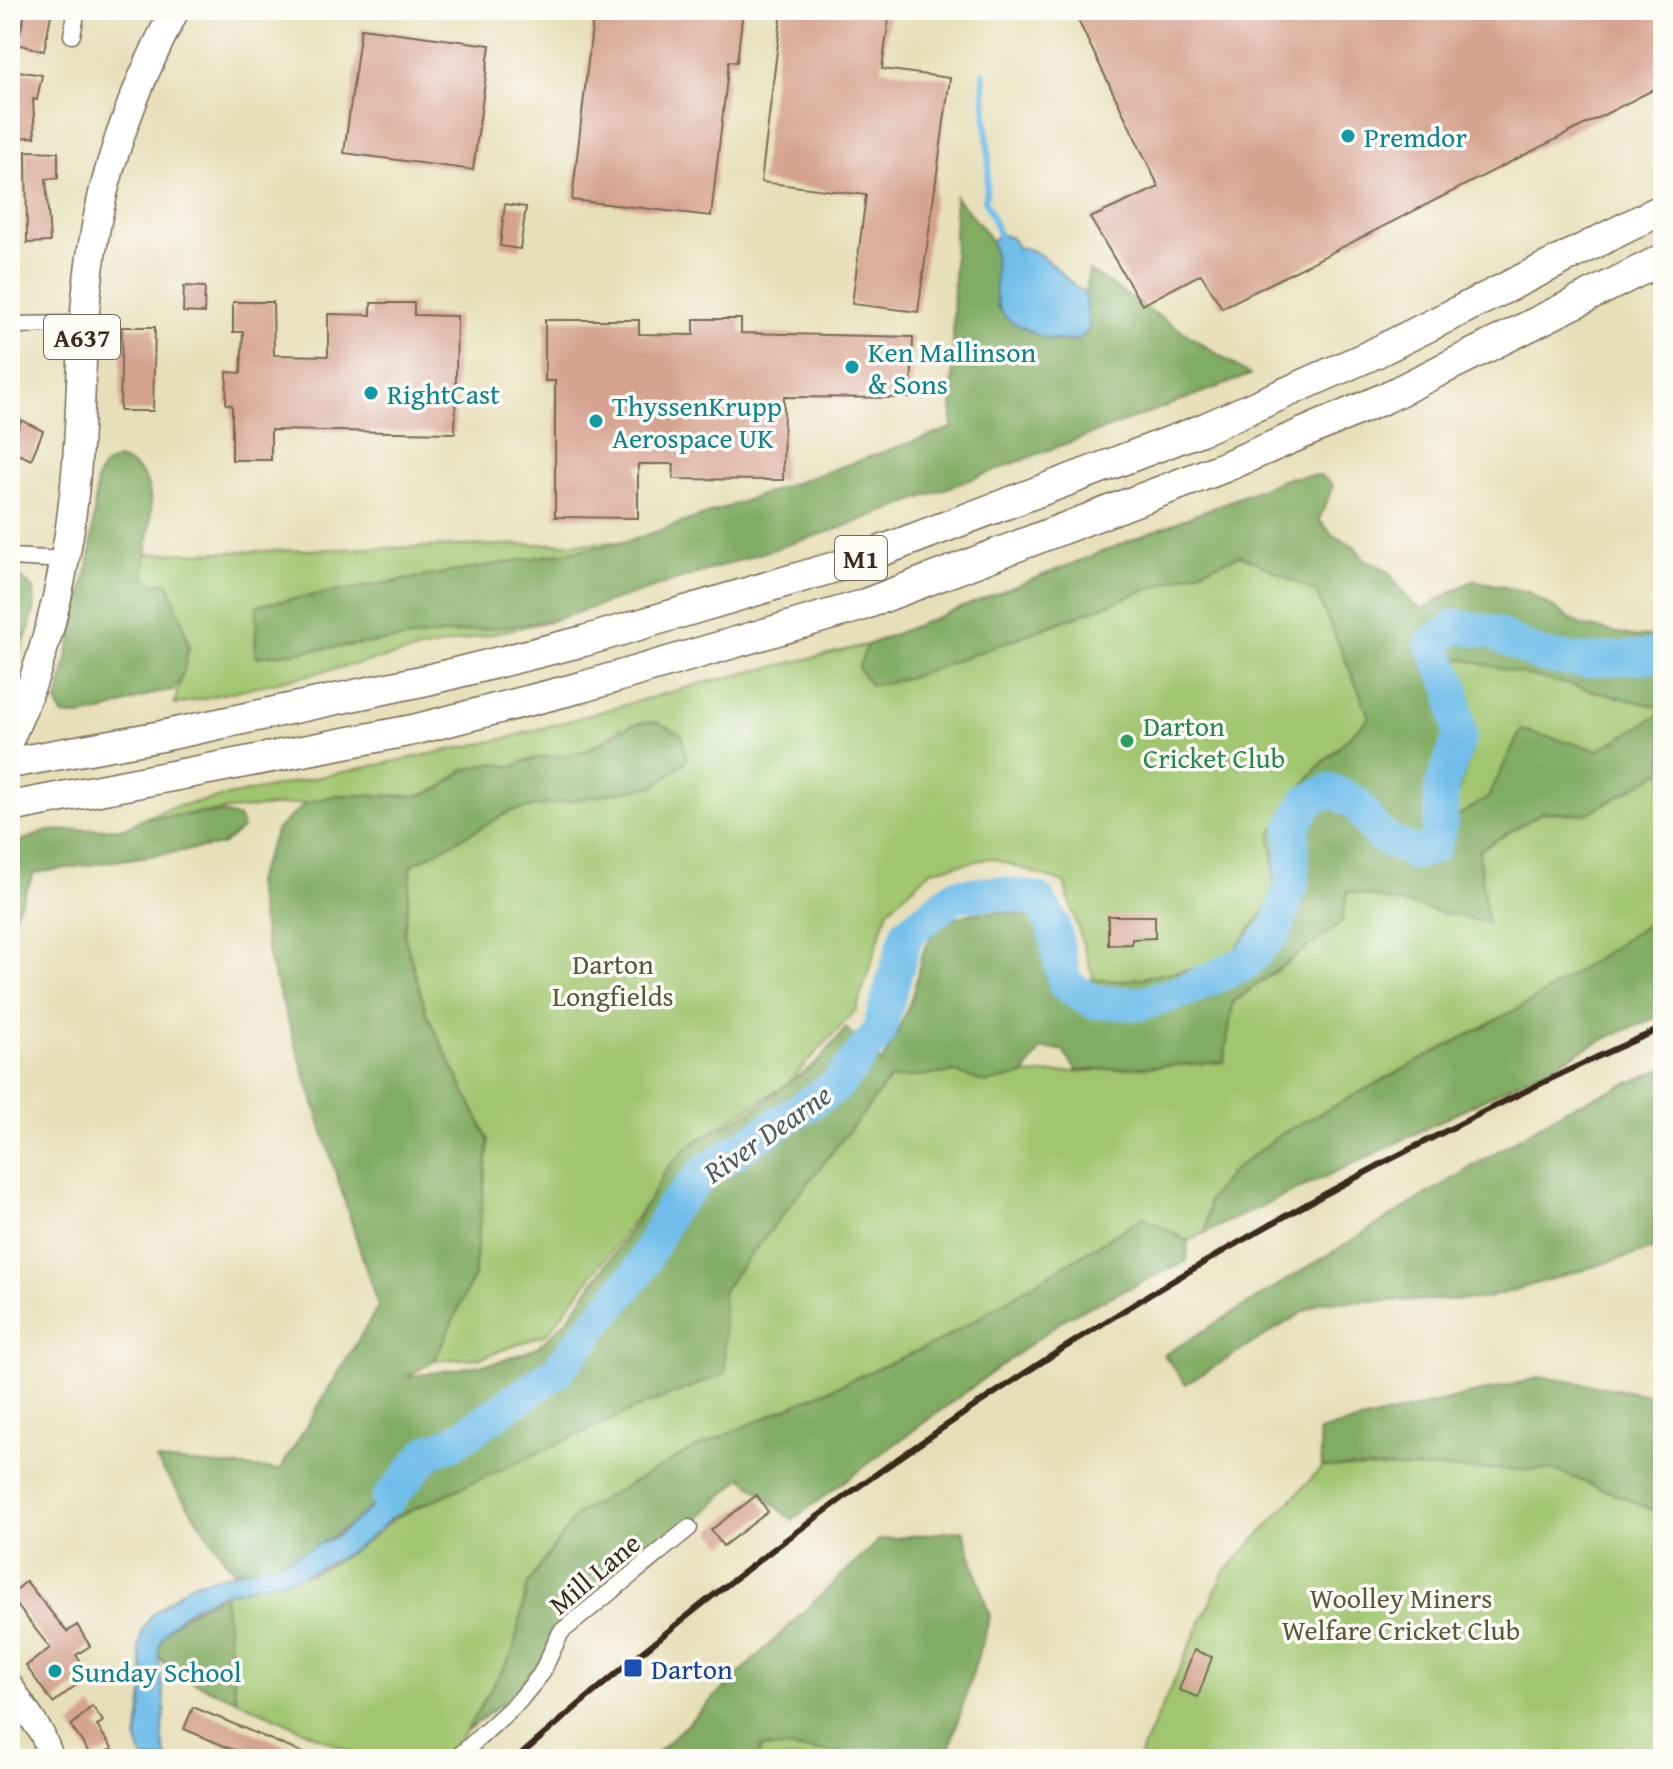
<svg xmlns="http://www.w3.org/2000/svg" width="1673" height="1769" viewBox="0 0 1673 1769" font-family="'Gentium Book Plus',serif">
<style>
.green{fill:#a0c670;stroke:#6e7847;stroke-width:2}
.forest{fill:#80ab62;stroke:#5e6a40;stroke-width:2}
.water{fill:#70bdea;stroke:#567484;stroke-width:2}
.lines{fill:none;stroke-linecap:round;stroke-linejoin:round}
.stream{stroke:#70bdea;stroke-width:6}
.river{stroke:#70bdea;stroke-width:34}
.building{fill:#d6a391}
.minor-casing{stroke:#776954;stroke-width:19}
.secondary-casing{stroke:#776954;stroke-width:27}
.trunk-casing{stroke:#776954;stroke-width:31}
.motorway-casing{stroke:#776954;stroke-width:33}
.minor{stroke:#fff;stroke-width:16}
.secondary{stroke:#fff;stroke-width:24}
.trunk{stroke:#fff;stroke-width:28}
.motorway{stroke:#fff;stroke-width:30}
.rail{stroke:#3b2a1e;stroke-width:6}
.culture-dot{fill:#0f9aa8;stroke:#fdfcf7;stroke-width:3}
.leisure-dot{fill:#2e9e5b;stroke:#fdfcf7;stroke-width:3}
.transit-dot{fill:#1a4fb4;stroke:#fdfcf7;stroke-width:3}
.labels{text-anchor:middle;dominant-baseline:central;stroke-width:7;stroke-linejoin:round;paint-order:stroke}
.shield{fill:#fdfcf7;stroke:#75695f;stroke-width:2}
.shield-label{font-size:26px;font-weight:bold;fill:#3b2a1e}
.culture-label{font-size:28px;fill:#0d838f;stroke:#fdfcf7;text-anchor:start}
.leisure-label{font-size:28px;fill:#27864d;stroke:#fdfcf7;text-anchor:start}
.park-label{font-size:28px;fill:#595937;stroke:#fdfcf7}
.street-label{font-size:28px;fill:#3b2a1e;stroke:#fdfcf7}
.transit-label{font-size:28px;fill:#164399;stroke:#fdfcf7;text-anchor:start}
.water-label{font-size:30px;font-style:italic;fill:#4e5d65;stroke:#fdfcf7}
</style>
<rect width="100%" height="100%" fill="#fdfcf7"/>
<filter id="ink" filterUnits="userSpaceOnUse"><feTurbulence type="fractalNoise" baseFrequency=".0125" numOctaves="2"/><feDisplacementMap in="SourceGraphic" scale="16" xChannelSelector="R" yChannelSelector="G"/><feConvolveMatrix kernelMatrix="1 2 1 2 8 2 1 2 1" color-interpolation-filters="sRGB"/></filter>
<filter id="wash" filterUnits="userSpaceOnUse"><feTurbulence type="fractalNoise" baseFrequency=".006" numOctaves="4" result="noise"/><feDisplacementMap in="SourceGraphic" scale="32" xChannelSelector="R" yChannelSelector="G"/><feGaussianBlur stdDeviation="1.8" result="paint"/><feColorMatrix in="noise" values="0 0 0 0 0 0 0 0 0 0 0 0 0 0 0 0 0 1.4 0 .05"/><feComposite in="paint" operator="in"/></filter>
<g filter="url(#wash)">
<rect width="100%" height="100%" fill="#e7dfb9"/>
<path class="green" d="M627,542L257,605L255,657L550,621L174,705L190,644L168,583H153L145,577V554Z
M1241,555L1316,592L1370,717L1312,773L1271,834L1276,894L1226,963L1123,981L1094,980L1064,883L991,858L932,870L888,910L856,1010L787,1084L693,1143L547,1334L480,1358L435,1360L474,1275L489,1141L427,1015L404,934L412,864L511,811L655,786L621,727C603,741 586,753 563,757C539,761 538,752 513,767L492,763L463,770L441,788L419,796L337,795L306,803L144,818L169,808L503,739L703,683L867,645L859,668L871,685L915,676Z
M1458,657L1663,708V713L1598,750L1521,730L1488,798L1448,821L1476,738Z
M1663,771V914L1536,999L1281,1134L1230,1173L1209,1200L1206,1232L1188,1241L1144,1217L940,1341L689,1451L528,1583L513,1652L466,1731L441,1759H368L236,1700L224,1595C249,1585 273,1584 298,1577C334,1568 368,1542 394,1518L637,1408L724,1374L723,1290L890,1079L955,1072L985,1083L1024,1075L1224,1062L1233,1003L1341,923L1347,891L1486,922L1479,851L1543,812L1587,814Z
M1322,1467L1555,1470L1663,1514V1759H1138L1223,1574Z
M760,1747L840,1752L851,1759H758Z"/>
<path class="forest" d="M955,196C969,214 995,236 997,259C999,276 994,291 998,309C1022,326 1066,361 1089,328L1085,293L1089,271L1250,375L840,528L550,621L255,657L257,605L627,542L952,428Z
M117,459C171,473 144,536 145,577L153,583H168C183,622 200,652 174,690C136,693 100,722 62,715L57,703L90,557L97,478L105,465Z
M1320,475L1333,485L1319,520L1333,535L1354,546L1366,561L1386,569L1412,603L1422,609L1473,580L1528,592L1581,625L1637,637L1663,634V708L1425,650L1445,693L1446,745L1435,766L1437,814L1431,831L1488,798L1521,730L1598,750L1663,713V771L1587,814L1543,812L1479,850L1487,923L1348,891L1341,923L1233,1002L1224,1062L1077,1071L1062,1050L1041,1049L1024,1075L985,1083L955,1072L890,1079L723,1290L725,1374L637,1408L394,1518L425,1470L412,1464C367,1521 307,1563 233,1571L156,1460L280,1470L378,1307L269,960L255,882L277,829L306,803L337,795L419,796L441,788L463,770L492,763L513,767C540,751 569,761 597,746C618,734 626,721 654,722C663,723 674,731 682,735L687,760L655,786L511,811L412,865L404,934L427,1015L489,1141L474,1275L435,1360L407,1377L499,1362L537,1348L566,1321L634,1225L668,1167L689,1146L753,1110L819,1061L846,1028L882,1063C892,1041 905,1019 912,996C918,981 918,962 925,948C943,906 999,907 1034,919L1044,942L1049,978L1123,981L1226,963L1276,894L1271,834L1312,773L1370,717L1316,592L1241,555L915,676L871,686L858,668L867,645L1288,478Z
M10,575L22,578L34,590L35,606L29,629L10,675Z
M222,813L240,818L243,828L222,845L34,873L10,925V845L48,831L125,828L144,818Z
M1663,914V1015L1613,1035L1376,1153L1206,1232L1209,1200L1230,1173L1281,1134L1536,999Z
M1663,1069V1246L1484,1299L1320,1302L1186,1384L1164,1355L1570,1107Z
M1144,1217L1188,1241L1187,1261L1067,1317L792,1520L742,1477L689,1528L561,1632L527,1684L466,1731L513,1652L528,1583L578,1513L689,1451L940,1341Z
M1543,1377L1663,1397V1514L1555,1470L1322,1467L1319,1431Z
M963,1530L990,1617L946,1759H851L840,1752L761,1747L758,1759H650L879,1540Z
M224,1595L236,1700C214,1690 186,1681 167,1666C133,1638 204,1602 224,1595Z"/>
<path class="water" d="M999,234L1012,238L1017,248C1042,245 1064,282 1085,293L1089,329C1077,345 1068,341 1051,339C1040,338 1032,331 1022,327C979,310 1005,275 991,241Z
M412,1464L425,1469C397,1515 380,1537 331,1562C321,1567 309,1574 298,1577C252,1588 195,1591 165,1633C152,1650 163,1680 164,1699C166,1721 158,1739 168,1759H143L137,1740L145,1679L139,1648L142,1630L151,1616L190,1584L285,1560L339,1535L393,1488Z"/>
<g class="lines">
<path class="stream" d="M983,72L989,163L985,200L999,234"/>
<path class="river" d="M388,1500L428,1452L453,1443L556,1372L638,1272L671,1208L706,1171L836,1086L878,1034L907,933L956,895L996,893L1037,899L1053,924L1065,984L1094,1002L1140,1004L1189,989L1247,962L1277,928L1292,883L1293,827L1307,802L1330,790L1355,802L1379,835L1414,853L1434,847L1441,822V788L1460,736L1452,686L1432,644L1456,626L1492,632L1542,656L1583,661L1663,655"/>
</g>
<g id="blocks">
<path class="building" d="M26,10H52L44,51L17,44Z
M594,10H743L737,62L729,61L711,216L572,200Z
M782,10H890L882,69L950,78L918,312L852,304L866,195L761,182Z
M1073,10H1663V85L1222,308L1201,274L1142,305L1090,218L1159,187Z
M361,28L490,45L473,170L344,153Z
M13,70L42,75L37,100L33,99L35,137L10,138Z
M26,151L58,152V178L46,179L50,242L27,243Z
M505,204L526,207L520,249L500,246Z
M184,286L205,287L204,313L183,312Z
M233,302H273L274,355L328,356V314L371,315V303H414V315L457,316L455,433L271,430V460H232V405L226,404L227,372L241,373L243,332H233Z
M694,319H741V333L913,337L911,398L784,397L783,480L673,479L674,464H638V518L555,517V381H545V320H639V334L694,335Z
M122,327H155L153,411H120Z
M21,420L43,431L31,460L10,450Z
M1108,916H1155V938L1132,939V944L1108,945Z
M757,1495L768,1512L723,1546L711,1530Z
M26,1581L67,1632L77,1625L90,1646L76,1655L84,1667L75,1675L80,1682L53,1703L26,1666L50,1648L10,1596Z
M1194,1650L1212,1657L1198,1697L1179,1690Z
M92,1706L103,1721L97,1726L113,1749L92,1757L71,1726Z
M193,1707L317,1759H255L184,1729Z"/>
</g>
</g>
<g filter="url(#ink)">
<use href="#blocks" fill-opacity="0" stroke="#776954" stroke-width="2"/>
<g class="lines">
<defs>
<path id="minor" d="M72,35L77,10
M10,325L83,324
M10,557L66,560
M456,1759L519,1701L541,1674L561,1632L689,1528"/>
<path id="secondary" d="M10,1685L42,1734L52,1759"/>
<path id="trunk" d="M10,738C50,650 70,558 77,462C82,391 81,321 92,250C104,167 136,84 175,10"/>
<path id="motorway" d="M10,763L162,736L431,679L584,641L852,562L1201,430L1371,355L1663,209
M10,807L413,730L582,687L860,606L1222,468L1385,398L1663,259"/>
</defs>
<use href="#minor" class="minor-casing"/>
<use href="#secondary" class="secondary-casing"/>
<use href="#trunk" class="trunk-casing"/>
<use href="#motorway" class="motorway-casing"/>
<use href="#minor" class="minor"/>
<use href="#secondary" class="secondary"/>
<use href="#trunk" class="trunk"/>
<use href="#motorway" class="motorway"/>
<path class="rail" d="M516,1759C781,1526 1073,1326 1385,1162C1477,1115 1568,1068 1663,1028"/>
</g>
</g>
<g class="culture-dot">
<circle cx="1348" cy="136" r="8"/>
<circle cx="852" cy="367" r="8"/>
<circle cx="371" cy="393" r="8"/>
<circle cx="596" cy="421" r="8"/>
<circle cx="55" cy="1671" r="8"/>
</g>
<circle class="leisure-dot" cx="1127" cy="741" r="8"/>
<rect class="transit-dot" x="623" y="1658" width="20" height="20" rx="4"/>
<g class="labels">
<g class="shield">
<rect x="44" y="315" width="76" height="44" rx="6"/>
<rect x="835" y="536" width="52" height="44" rx="6"/>
</g>
<g class="shield-label">
<text x="82" y="337">A637</text>
<text x="861" y="558">M1</text>
</g>
<g class="culture-label">
<text x="1364" y="136">Premdor</text>
<text x="868" y="351">Ken Mallinson<tspan x="868" dy="32">&amp; Sons</tspan></text>
<text x="387" y="393">RightCast</text>
<text x="612" y="405">ThyssenKrupp<tspan x="612" dy="32">Aerospace UK</tspan></text>
<text x="71" y="1671">Sunday School</text>
</g>
<g class="leisure-label">
<text x="1143" y="725">Darton<tspan x="1143" dy="32">Cricket Club</tspan></text>
</g>
<g class="park-label">
<text x="613" y="963">Darton<tspan x="613" dy="32">Longfields</tspan></text>
<text x="1401" y="1597">Woolley Miners<tspan x="1401" dy="32">Welfare Cricket Club</tspan></text>
</g>
<g class="street-label">
<text transform="translate(594 1573) rotate(-40)">Mill Lane</text>
</g>
<g class="transit-label">
<text x="651" y="1668">Darton</text>
</g>
<g class="water-label">
<text transform="translate(767 1133) rotate(-35)">River Dearne</text>
</g>
</g>
<rect width="1673" height="1769" fill="none" stroke="#fdfcf7" stroke-width="40"/>
</svg>
